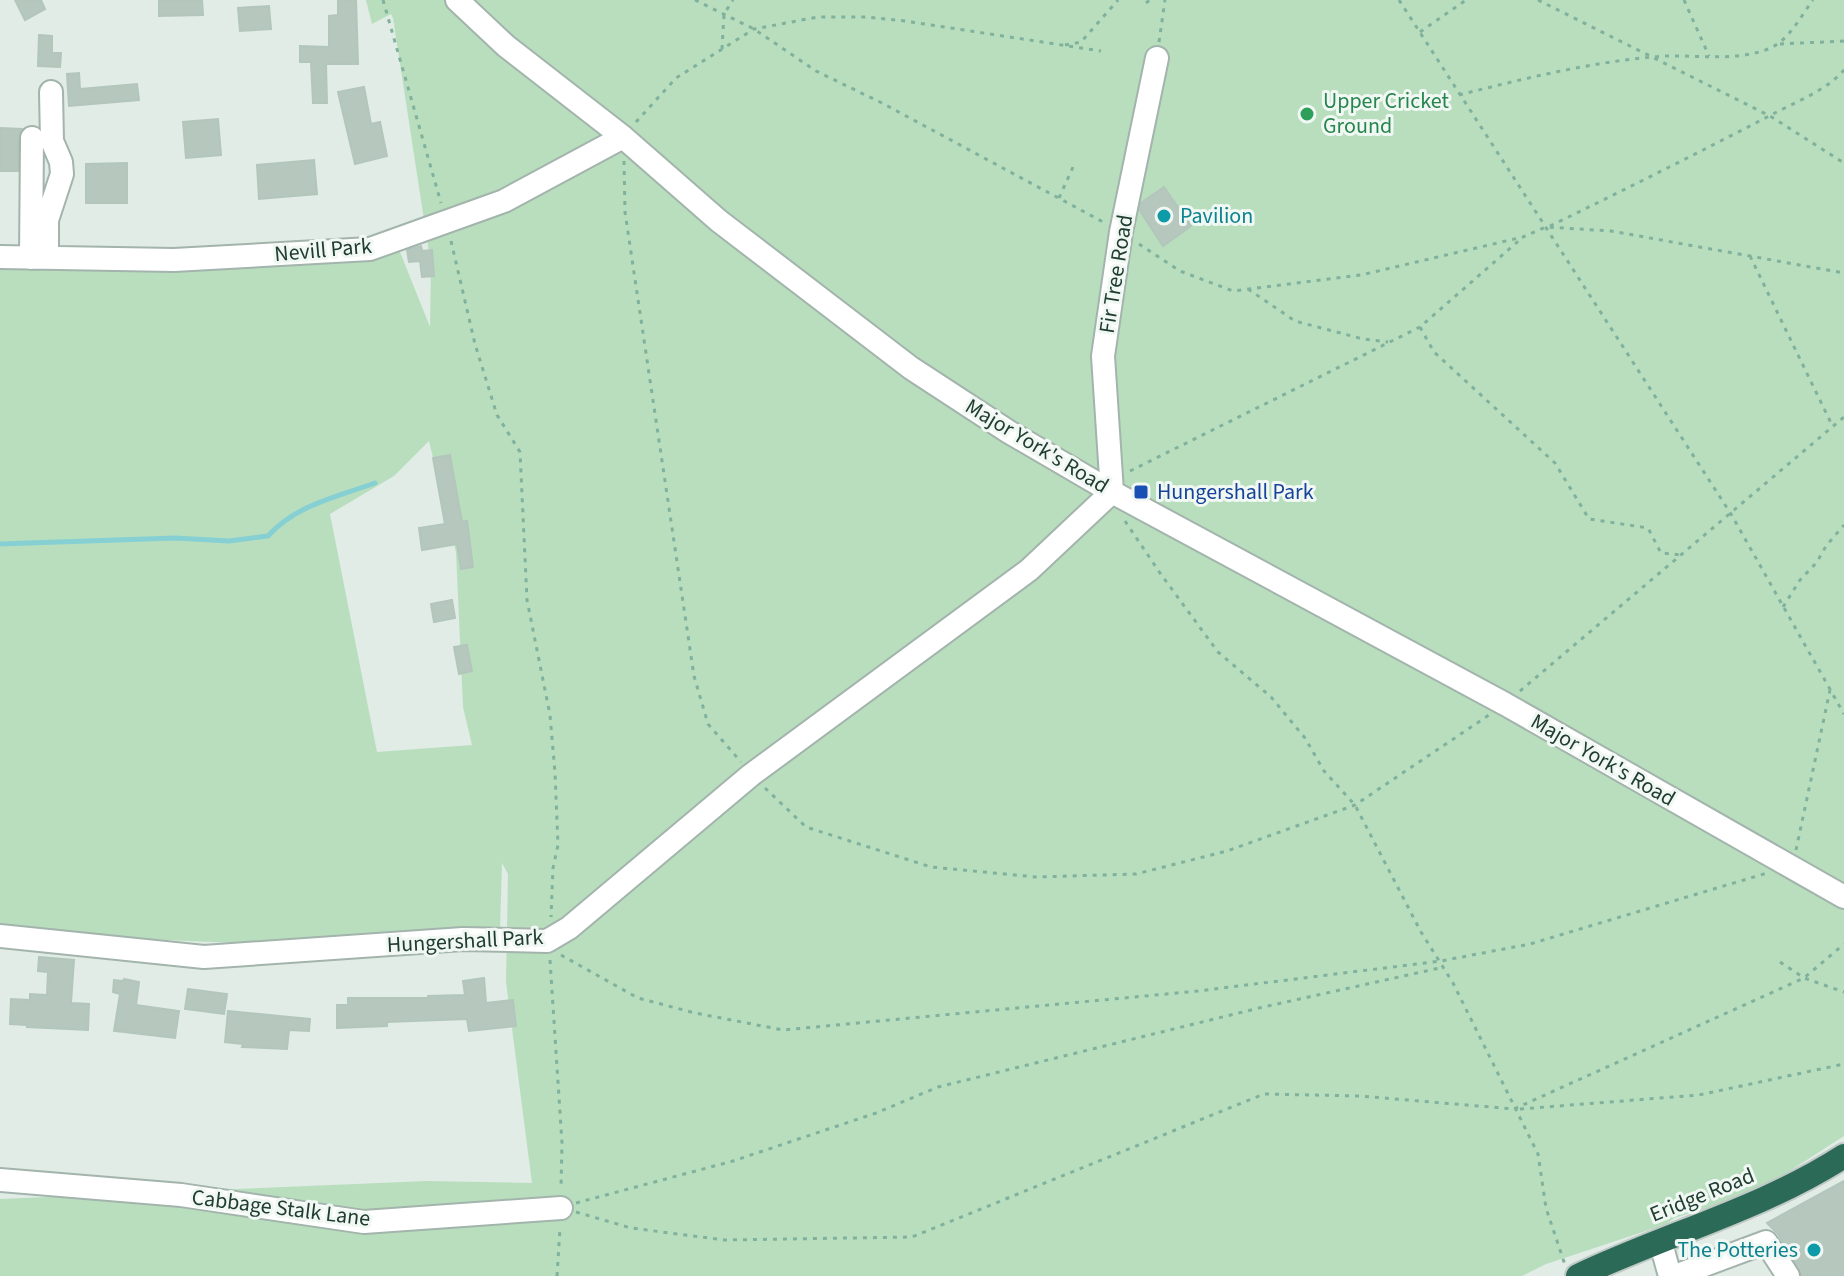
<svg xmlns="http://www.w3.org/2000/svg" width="1844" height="1276" viewBox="0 0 1844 1276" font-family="'Source Sans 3',sans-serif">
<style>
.green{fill:#b8debe;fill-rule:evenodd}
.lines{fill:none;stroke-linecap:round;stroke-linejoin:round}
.stream{stroke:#86d0d3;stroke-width:5}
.building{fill:#b6c7be;stroke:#b3c6bc;stroke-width:2}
.minor-casing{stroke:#a3b4ac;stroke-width:26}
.highway-casing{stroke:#c1c9c6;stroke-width:28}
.path{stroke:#80b19c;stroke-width:3;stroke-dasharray:4 6;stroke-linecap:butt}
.minor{stroke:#fff;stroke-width:22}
.highway{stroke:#2b6a56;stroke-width:24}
.leisure-dot{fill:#2e9e5b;stroke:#f1f8f4;stroke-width:3}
.culture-dot{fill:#0f9aa8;stroke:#f1f8f4;stroke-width:3}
.transit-dot{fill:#1a4fb4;stroke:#f1f8f4;stroke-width:3}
.labels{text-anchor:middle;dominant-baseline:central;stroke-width:6;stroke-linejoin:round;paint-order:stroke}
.leisure-label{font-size:22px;fill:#27864d;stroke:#f1f8f4;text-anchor:start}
.culture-label{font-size:22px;fill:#0d838f;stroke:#f1f8f4;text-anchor:start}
.street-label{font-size:22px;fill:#203d32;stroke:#f1f8f4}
.transit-label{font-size:22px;fill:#164399;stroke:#f1f8f4;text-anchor:start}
</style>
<rect width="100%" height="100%" fill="#e0ece5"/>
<path class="green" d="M366,0H1844V1136L1754,1194L1674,1218L1667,1224L1546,1264L1522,1276H0V1199L427,1181L532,1183L506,982L508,874L502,863L500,930L288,945L141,939L0,928V266C133,275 267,264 400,252L430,327L431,265L393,18L391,14L372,24ZM429,441L456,552L463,707L472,745L377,752L330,514L394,476Z"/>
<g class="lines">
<path class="stream" d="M0,544L175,538L229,541L268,536C296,505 336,497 375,483"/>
</g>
<path class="building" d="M15,0H41L45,9L25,20Z
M159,0H202L203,15L159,16Z
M338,0H356L358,64H326L327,103H313L311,62H300V46L329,47V16L338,15Z
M269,6L271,29L240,31L238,8Z
M39,35L52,36V53H61L60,67L38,66Z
M79,73L80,89L137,84L139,100L69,106L67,74Z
M364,87L371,124L380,122L387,156L355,164L338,92Z
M218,119L221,155L186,158L183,122Z
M0,128L22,129L18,138V171H0Z
M314,160L317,194L259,199L257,165Z
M127,163V203H86V164Z
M1164,187L1191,226L1163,246L1140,211L1141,203Z
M421,246L422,251L432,250L434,276L422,277L420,261L409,262L407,250Z
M450,455L462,522L467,521L473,567L461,569L457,544L422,550L419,528L445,524L433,458Z
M452,600L455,618L434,622L431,604Z
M467,645L472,671L459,674L454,647Z
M39,957L74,960L71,1003L89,1004L88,1030L27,1027V1025L10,1024L11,999L30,1000V994L47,995L48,972L38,971Z
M484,978L486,1003L513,1000L516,1026L469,1031L467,1019L387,1022V1026L337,1028V1005H348V998H428V996L465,995L463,981Z
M124,979L139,982L136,1005L179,1011L175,1038L114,1031L120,994L113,992L114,980L123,981Z
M188,989L227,994L224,1014L185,1009Z
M228,1011L310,1019L309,1031L289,1030L287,1049L242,1047L243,1044L225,1042Z
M1844,1181V1276H1802L1778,1234L1767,1223Z"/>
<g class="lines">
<defs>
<path id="minor" d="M457,0L506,46L623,137L719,221L911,368L1009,432L1112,492L1505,704L1844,897
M0,257L174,260L370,249L504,201L623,137
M31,258L32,138
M47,258V220L62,174L61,162L52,141L51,92
M0,936L204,957L463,939L547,941L569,928L751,775L1029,570L1112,492L1103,356L1121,232L1157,58
M0,1180L181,1195L364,1222L561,1208
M1660,1240L1670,1276
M1675,1276L1766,1242L1788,1276"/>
<path id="highway" d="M1578,1276C1666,1234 1762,1209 1844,1156"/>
</defs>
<use href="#minor" class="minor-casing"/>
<use href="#highway" class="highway-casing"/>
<path class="path" d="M383,0L441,203
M695,0L754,29L816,71L882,103L1105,223
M1399,0L1731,514L1844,714
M1538,0L1770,116L1844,163
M1684,0L1709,56
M1146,3L1150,0
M1420,32L1466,0
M1159,42L1165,0
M1780,44L1844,41
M1065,45L1081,42L1118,0
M722,49L724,14L733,0
M1459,95C1522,79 1587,63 1652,57C1689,53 1732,63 1768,49C1789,41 1800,17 1813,0
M636,122L676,78L754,29L818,17H866L905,21L1101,51
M624,161L625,212L694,676L708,724L741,762
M1059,198L1073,167
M1550,226C1624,190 1698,153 1771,115C1795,102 1826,91 1844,70
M451,241L475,344L497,415L520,452L527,600L550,715L555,773L558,845L553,868L551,917
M1139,244L1180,271L1233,291L1361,275L1523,237L1546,227L1611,231L1844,273
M1750,256L1832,425
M1248,289L1295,321L1363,339L1388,342
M1420,327L1434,352L1555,463L1589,519L1648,528L1661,553L1682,555
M1130,471L1420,327L1523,237
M1125,521L1160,573L1218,652L1271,697L1305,738L1324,771L1355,805L1421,932L1453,983L1538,1154L1546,1208L1565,1265
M1783,607L1800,580L1817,562L1826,546L1844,525
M1520,691L1844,417
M765,788L806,827L931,867L1036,877L1136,874L1227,851L1355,805L1489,715
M1796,850L1830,690
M561,955L638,998L695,1013L783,1030L1198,991L1441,961L1530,944L1767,873
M550,960L562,1143L561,1188
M1780,962L1804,978L1844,992
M1520,1109L1699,1095L1844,1064
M576,1203L733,1161L876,1113L938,1087L1259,1008L1444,967
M576,1212L631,1228L725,1240L912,1237L1264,1094L1360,1096L1514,1109L1804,978L1844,944
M557,1276L560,1228"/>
<use href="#minor" class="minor"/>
<use href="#highway" class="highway"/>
</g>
<circle class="leisure-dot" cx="1307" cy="114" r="8"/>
<g class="culture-dot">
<circle cx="1164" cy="216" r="8"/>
<circle cx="1814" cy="1250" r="8"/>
</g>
<rect class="transit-dot" x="1133" y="484" width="16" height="16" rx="4"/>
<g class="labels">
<g class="leisure-label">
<text x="1323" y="101">Upper Cricket<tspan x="1323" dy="25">Ground</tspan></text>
</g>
<g class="culture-label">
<text x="1180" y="216">Pavilion</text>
<text x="1798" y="1250" text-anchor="end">The Potteries</text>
</g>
<g class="street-label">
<text transform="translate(323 250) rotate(-5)">Nevill Park</text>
<text transform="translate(1116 274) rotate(-81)">Fir Tree Road</text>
<text transform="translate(1037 446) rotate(31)">Major York's Road</text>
<text transform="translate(1603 760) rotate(30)">Major York's Road</text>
<text transform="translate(465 941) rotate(-3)">Hungershall Park</text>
<text transform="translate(1702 1195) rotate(-22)">Eridge Road</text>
<text transform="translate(281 1208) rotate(7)">Cabbage Stalk Lane</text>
</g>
<g class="transit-label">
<text x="1157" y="492">Hungershall Park</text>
</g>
</g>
</svg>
